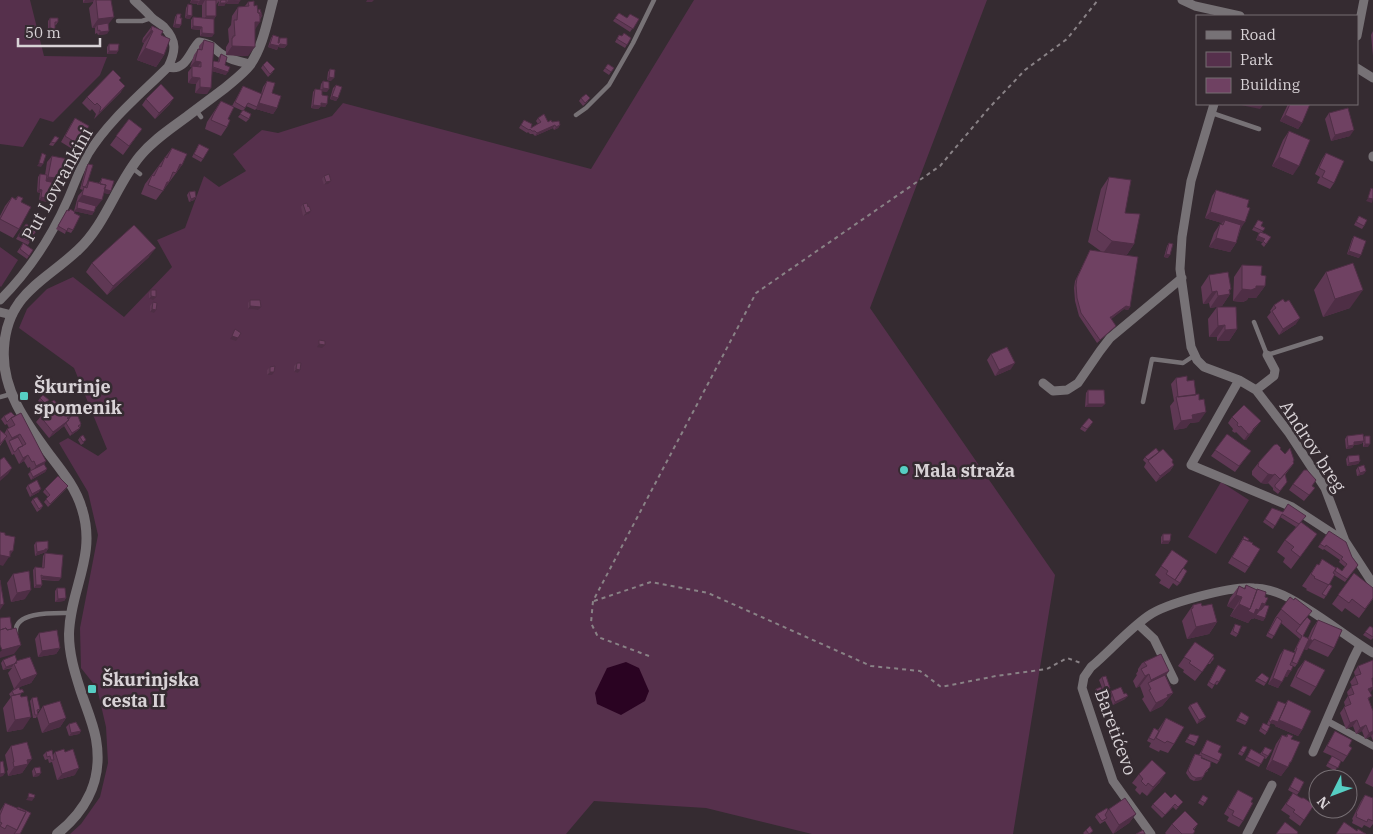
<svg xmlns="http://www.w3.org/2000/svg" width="1373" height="834" viewBox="0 0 1373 834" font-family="'IBM Plex Serif',serif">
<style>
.green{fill:#56304c}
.water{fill:#2a0322}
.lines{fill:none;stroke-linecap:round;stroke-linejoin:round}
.path{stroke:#898286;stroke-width:2;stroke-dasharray:4 4;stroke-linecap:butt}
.service{stroke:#777276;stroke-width:4.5}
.pedestrian{stroke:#777276;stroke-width:7}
.minor{stroke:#777276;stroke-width:9}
.tertiary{stroke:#777276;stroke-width:10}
.wall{fill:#5f3854}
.shaded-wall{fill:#4e2e45}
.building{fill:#6f4162;stroke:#4e2e45}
.poi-dot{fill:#56cec3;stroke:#352b31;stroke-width:2}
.labels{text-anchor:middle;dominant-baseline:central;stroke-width:5;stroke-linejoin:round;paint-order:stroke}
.street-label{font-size:18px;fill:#d8d2d6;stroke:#352b31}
.poi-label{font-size:18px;font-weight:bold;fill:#d8d2d6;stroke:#352b31;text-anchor:start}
</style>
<rect width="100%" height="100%" fill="#352b31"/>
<path class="green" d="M0,0H30L44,56L107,57L100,75L53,122L40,118L23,147L0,144Z
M694,0H987L870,308L1055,575L1013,834H812L706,808L594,801L566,834H70L81,824L100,797L108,763L106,727L97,688L81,668L80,628L98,535L88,492L59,443L68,438L98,456L107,449L74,368L19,328L27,309L47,289L73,277L124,317L172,267L157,240L185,228L204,176L219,187L246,171L233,154L262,130L278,133L332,116L343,103L591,169Z
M0,247L18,260L1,287L0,286Z
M1221,482L1249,500L1216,554L1188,537Z"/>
<path class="water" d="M626,662L639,668L649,691L645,701L621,715L597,704L595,693L607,668Z"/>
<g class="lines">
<path class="path" d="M594,601L651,582L708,593L871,666L920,671L941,687L996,676L1047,669L1067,658L1081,663
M649,656L598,637L591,623L593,601L756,293L940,166L989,108L1025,70L1067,39L1098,0"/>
<path class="service" d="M118,21H142L151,18
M196,110L201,117
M1212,113L1259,129
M576,115L586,108L609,85L633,43L654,0
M132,168L140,174
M1254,322L1267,355L1321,338
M0,397L11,394
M1143,402L1152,359L1183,363L1195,355
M16,633C13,611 55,613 70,613"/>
<path class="pedestrian" d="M1327,721L1373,746"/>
<path class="minor" d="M1182,0L1195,6L1240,16
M1357,36L1364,0
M168,67C186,72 189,52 199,42C215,45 211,47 223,55C230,60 241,62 250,64
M1357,68L1373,78
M1214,104L1191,181L1182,237L1180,269L1191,347L1197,360L1204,367L1239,380L1256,390L1289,433L1325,488L1345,541L1373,584
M1373,157V156
M0,300C28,272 52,236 68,199C75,183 79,170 88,154C109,120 140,95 168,67C176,51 177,41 164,27C160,23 155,21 151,17C146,11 140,6 134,0
M0,312L12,315
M1239,380L1191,465L1292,507L1338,537
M1043,383L1053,391L1067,390L1078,383L1100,351L1110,338L1182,278
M1256,390L1274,376L1275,370L1267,355
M1138,624L1154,639L1174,680
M1313,752L1353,659L1360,645
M1151,834L1113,781L1082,688L1084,677L1091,667C1110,651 1127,631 1148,616C1166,603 1231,586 1254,588C1264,588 1274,591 1283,595C1315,610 1343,635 1373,653
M1247,834L1272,785"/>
<path class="tertiary" d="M57,834C88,809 103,779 96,739C93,723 86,707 81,692C75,673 69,655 69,634C70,589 97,556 82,509C76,488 62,471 49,454C26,423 1,389 4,348C7,294 44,282 78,250C106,224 116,185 140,156C154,139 172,128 189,115C201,106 213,97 225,88C233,81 243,74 250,65C263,46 267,22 273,0"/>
</g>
<path class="wall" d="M83,0H111L107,34L98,35L97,33L95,34V28H92L89,8L93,3V2L83,3Z
M191,0H240L238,4L226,3L224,6H218L219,1L216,5V16L214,19L212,37L200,36V30L191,29V20L193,17L202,18V5H197V4L190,3Z
M248,2L254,6L262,16L255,29L248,56L226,55V47L229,42L228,29L231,25L232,16L238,7L245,6Z
M188,4L190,19L185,18L186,8Z
M619,13L627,18L639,19L630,32L613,21Z
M177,14L180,18L181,25L179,28L173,27L175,17Z
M50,18L58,22L56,25H55L53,33H48V21Z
M152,26L161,35L164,55L156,67L137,60L144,43L142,42L143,38Z
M1373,31V56L1371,35Z
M273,35L278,40L280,38L287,45L284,48L278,47L277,50L268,47L271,38Z
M619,35L622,36L631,38L625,48L615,42Z
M204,40L213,62L214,61L218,62L219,57L221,54L225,65L226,75L212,71L207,94L195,93L196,84L188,83V72L192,67H190L194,55L198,49H199V46Z
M109,44L118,51L116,54H107V47Z
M608,64L614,68L609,75L603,71Z
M263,65L273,72L268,77L261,68Z
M330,69L331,81L327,80L328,72Z
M121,78L119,81L121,92L94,119L96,114L92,109L90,111L82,103L87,97Z
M267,81L277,108L273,114L256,109L255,110L246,106L244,110L249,119L246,122L238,117L243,111L232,106L243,86L261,94L263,87Z
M323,81L327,92L322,91V95L327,104L325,107L321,106L318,109L311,108L313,92L315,89L320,90L321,84Z
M336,85L338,98L336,101L330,99L333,88Z
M581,98L588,101L583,106L579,101Z
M146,99L170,104L155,119L142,105Z
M221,101L228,119L227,127L221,136L205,129L207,122Z
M1288,104H1310L1302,123L1298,129L1280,121Z
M1329,113L1350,136L1331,141L1325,119Z
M75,118L78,144L74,150L61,142L71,124Z
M538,118L548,122L560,125L558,128L554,130L553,128L535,136L533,134H530L528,132L527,133L519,128L524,120L531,128L538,124L536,121Z
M129,119L142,129L123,155L110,145Z
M1289,131L1293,175L1272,166L1283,140Z
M55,136L59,138L53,146L49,145Z
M199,144L203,159L201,162L192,157Z
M172,148L182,165L156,200L141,194L145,184Z
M1326,153L1334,183L1330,189L1317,183L1320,177L1315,174L1322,159Z
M52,156L64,179L60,185H59L55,204L39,200L40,193L37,192L38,177L40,174L45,175L47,162Z
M88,164L87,184L89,181L99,183L102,178L111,191L109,194L104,193L95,209L92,215L74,211L78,196L83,190L80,189L86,167Z
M324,176L328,184L324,185L322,179Z
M1109,177L1125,213L1134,244L1126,256L1130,307L1128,310L1124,309L1111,319L1116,326L1113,329L1097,343L1079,316L1075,301L1074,288L1075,281L1090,250L1102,252L1088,242L1101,189Z
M1216,190L1247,207L1241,228L1236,243L1230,252L1209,247L1214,233L1220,224H1221L1222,223L1205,218L1212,196Z
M189,192L196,197L194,200L189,202L187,195Z
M18,196L21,202L19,229L13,238L0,231V216L5,206L12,197L15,199Z
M303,204L308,207L311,211L309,214L303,216L301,207Z
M67,210L73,230L71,233L66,231L65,234L56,229Z
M1359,216L1364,226L1362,229L1354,225Z
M1258,220L1261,226L1265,228L1262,232L1271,237L1264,247L1261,244L1263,242L1256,240L1259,233L1252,230Z
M26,224L37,229L28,245L16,239Z
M1354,236L1359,258L1347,254L1352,239Z
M23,243L33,250L27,259L17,252Z
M1169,243L1168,258L1164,257L1167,246Z
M149,257L107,295L86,272L92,263Z
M1242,265L1261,275L1265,286L1256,298H1248L1247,300L1243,302L1233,301L1234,277Z
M1326,272L1350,308L1323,317L1314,290Z
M1209,275L1230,291V294L1222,306L1210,308L1209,303L1203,304L1201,287Z
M151,290L153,300L149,299V293Z
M250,300L258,310L248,309V303Z
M153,302L154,313L150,312V306Z
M1274,305L1296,324L1279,335L1267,317L1271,312L1270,311Z
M1217,307L1237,329L1229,341H1217V337H1209L1208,319Z
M991,354L1011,369L995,376L987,360Z
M297,363L300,370L298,373L294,372V366Z
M270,367L272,375H267V370Z
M1176,378L1187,381L1199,422L1190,423L1186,428L1174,430L1170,406L1174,401L1171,384Z
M1088,390L1102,407H1085L1086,393Z
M40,398L47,403L43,406L38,401Z
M45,407L70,415L81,424L80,428L77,431L70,436L64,426L49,438L36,422L42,415L41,413Z
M11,412L46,461L44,464L47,469L45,472L31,480L28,474L31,471L30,467L28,468L24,461L19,464L14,454L12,455L5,439L0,446V430L4,434L7,429L9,428L7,424L5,425L1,419L4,416Z
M1232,417L1261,421L1249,436L1246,440H1244L1236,432L1235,433L1232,431L1233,429L1228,423Z
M1091,425L1085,432L1080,429L1082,426Z
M1227,434L1251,451L1235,472L1211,456Z
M1347,436L1363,438L1365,436L1368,447H1363V442L1361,444L1354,445L1352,448L1346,449L1345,439Z
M80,437L84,443L81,445L78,440Z
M1280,449L1294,463L1285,475L1287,482L1278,494L1273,490V488L1268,483L1267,484L1261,483L1252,475V471L1259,462Z
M1159,452L1172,462L1174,465L1170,471L1156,482L1144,467L1146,463L1143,460L1145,457Z
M1348,456L1360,461L1358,464L1347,466L1346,459Z
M1358,467L1364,474L1357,476L1356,470Z
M1293,484L1312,486L1315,488L1304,501L1289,490Z
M28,485L39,492L30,497L26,488Z
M68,486L66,489L48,507L44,502L48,497L43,492L45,489Z
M33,499L43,506L41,509L37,512L31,502Z
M1272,508L1302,522L1308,546L1291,569L1283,562L1285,558L1277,552L1285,540L1296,527L1280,517L1273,529L1263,522Z
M1329,531L1352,557L1358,565L1345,582L1334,575L1329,584L1332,586L1324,599L1306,590L1307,589L1302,586L1317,564L1342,571L1345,567L1339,562L1340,560L1324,549L1323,550L1318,547Z
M1163,534L1170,541L1168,544H1161V537Z
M1244,536L1248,541L1252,544L1249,567L1245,573L1228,563Z
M36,542L48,549L46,552L35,556L34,545Z
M1172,550L1183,568L1180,583L1177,586L1173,583L1169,589L1159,583L1161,580L1155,575Z
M45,553L59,581L42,580V585L40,588H34L33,570L35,567L42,568L43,556Z
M1354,573L1373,599L1359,618L1345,608L1342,612L1332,604Z
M13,574L25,599L11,602L7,583Z
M1246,585L1265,597V618L1263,621L1254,618L1253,619H1251L1248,623L1230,616L1234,609L1227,606L1230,598L1239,586L1244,588Z
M57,588L66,598L64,601L55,602V591Z
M1290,597L1307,617L1303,636L1308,638L1312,629L1318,620L1334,648L1328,657L1308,648L1307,650L1304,649L1297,664L1295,667L1293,666L1287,677L1285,676L1278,688L1268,684L1280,655L1284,649L1294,653L1295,651H1294L1300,639L1281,623L1272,639L1266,636L1275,618Z
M1193,605L1202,606L1217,622L1209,634L1187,639L1182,621Z
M1235,624L1238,634L1236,637L1230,634Z
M1370,626L1373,628V638L1371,640L1363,635Z
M39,633L60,648L56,654L38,657L35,639Z
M1195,642L1214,658L1210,664H1208L1195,681L1183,672L1184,670L1178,666Z
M1161,654L1166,676L1173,693L1162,706L1150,712L1142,699L1144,697L1140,686L1136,688L1133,681L1137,675L1136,674L1138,671V669L1142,663Z
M3,660L17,661L37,674L31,683L19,687L21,695L23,729L7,732L3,708L11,697L9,694L14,689L8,673L12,668L3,670L1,663Z
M1305,660L1316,687L1310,696L1290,686L1298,669Z
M1358,666L1371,692H1370L1369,700L1373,711V741L1371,736L1365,739L1362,731L1356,734L1353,726L1346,729L1340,713L1345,706L1344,702L1348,696L1347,692L1352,686L1350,682L1355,676L1354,672Z
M1216,668L1219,682L1217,685L1215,684L1212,689L1207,685Z
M1102,677L1110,688L1108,691L1104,693L1099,680Z
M1257,678L1266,683L1264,686L1255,681Z
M1096,689L1104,695L1102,698L1097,700L1094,692Z
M1111,691L1125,699L1113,705L1109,694Z
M32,698L40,709L38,712V714L43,706L66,718L60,727L42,733L37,716L36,718H33L30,701Z
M1288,700L1302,730L1298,736L1275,726L1276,725L1271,723L1269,726L1267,724L1278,701L1285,704Z
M1190,705L1206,717L1203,720L1197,724L1188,708Z
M1241,712L1247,722L1245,725L1236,721Z
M1166,718L1174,744L1168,753L1160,750L1159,752L1149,747L1151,743L1147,741L1154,728L1158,730Z
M1263,723L1267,732L1265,735L1259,731Z
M69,724L81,731L79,734L69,736L66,727Z
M1335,731L1349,746L1347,756L1343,762L1341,761L1335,771L1326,766L1332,756L1323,752Z
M1190,734L1196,743L1194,746L1185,742Z
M1288,734L1291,739V762L1281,776L1266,769L1276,744L1282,735L1286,736Z
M1207,740L1218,752L1219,761L1217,764L1201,757V758L1208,771L1205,773L1201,780L1194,781L1190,779L1186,773L1193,757L1195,754L1199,755Z
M11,746L28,764L22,773L8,776L7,771L8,770L5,755Z
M1243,746L1244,753L1242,756L1238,754Z
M1265,747L1272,750L1266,759L1264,758L1259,767L1245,760L1251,749L1260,754Z
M46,752L53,755L55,752H65L75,775L57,780L52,762L49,763L48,759L45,760L43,755Z
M1373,767V787L1365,783Z
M34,768L39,776L33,777L32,771Z
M1139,774L1160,782L1147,796L1142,792L1140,795L1135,790L1137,787L1132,783Z
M1295,777L1299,792L1297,795L1288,790Z
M1238,790L1251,802L1243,821L1239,827L1227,821L1229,817L1224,814L1234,796Z
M1293,793L1301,798L1314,805L1300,826L1289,818L1290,816L1281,810Z
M1203,795L1208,798L1203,806L1198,803Z
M1365,795L1373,798V824L1370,828L1364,825L1362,828L1352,823L1353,820L1352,819L1361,801Z
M1171,798L1183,802L1176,810L1173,807L1162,818L1151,807L1153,804Z
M5,803L20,834H0V811Z
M1109,809L1136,814L1129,823L1113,834L1105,821L1100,824L1095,817L1097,814L1108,810Z
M1172,824H1198L1194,830L1195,831L1193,834H1166L1165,833Z
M1086,830L1091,834H1084L1083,833Z"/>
<path class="shaded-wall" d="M85,0H94L93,2L83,3Z
M192,0L199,1L197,4L190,3Z
M200,0H205L202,5H197Z
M367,0H374L372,2H366Z
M228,1H240L238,4H226Z
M220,3H226L224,6H218Z
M187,15L192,16L190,19L185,18Z
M206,16H216L212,22H202Z
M114,17L107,26L97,25L95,28H92L98,19Z
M255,22H260L254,31Z
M175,24L181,25L179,28L173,27Z
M193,26L202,27L200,30L191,29Z
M50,30H55L53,33H48Z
M151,30L153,31L144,43L142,42Z
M109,31L107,34L98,35L100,32Z
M202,33L214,34L212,37L200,36Z
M270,44H280L287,45L284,48L278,47L277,50L268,47Z
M232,46L255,47L248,56L226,55Z
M145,48L164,55L156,67L137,60Z
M109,51H118L116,54H107Z
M195,61L201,62L197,68L190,67Z
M210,67L228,72L226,75L208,70Z
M192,77L200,78L196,84L188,83Z
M329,77L334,78L331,81L327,80Z
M125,86L121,92L94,119L99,113Z
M200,87L211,88L207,94L195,93Z
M323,88L329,89L327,92L320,91Z
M332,96L338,98L336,101L330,99Z
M174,98L170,104L155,119L159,113Z
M259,103L277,108L273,114L256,109Z
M321,103L327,104L325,107L319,106Z
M1241,104H1264L1260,109L1241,105Z
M313,105L321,106L318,109L311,108Z
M1285,115L1302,123L1298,129L1280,121Z
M555,125L553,128L535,136L537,133Z
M560,125L558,128L554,130L556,127Z
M1354,130L1350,136L1331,141L1335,135Z
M1279,157L1299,166L1293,175L1272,166Z
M39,163L43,164L41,167L37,166Z
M180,164L182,165L175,174L176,173Z
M48,177L64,179L60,185L44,183Z
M331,181L328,184L324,185L326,182Z
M167,182H169L163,191Z
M99,188L111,191L109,194L97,191Z
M39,189L42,190L40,193L37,192Z
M82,195L102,200L95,209L77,205L78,201Z
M41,197L57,200L55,204L39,200Z
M196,197L194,200L189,202L191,199Z
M1368,198L1373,199L1372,203L1366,201Z
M77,208L94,212L92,215L74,211Z
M311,211L309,214L303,216L306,213Z
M1210,212L1245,222L1241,228L1224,223L1225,220L1222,223L1205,218Z
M1258,236L1265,239L1263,242L1256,240Z
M1216,238L1236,243L1230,252L1209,247Z
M1112,241L1134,244L1126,256L1103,253Z
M156,248L149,257L107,295L113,286Z
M1349,251L1361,255L1359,258L1347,254Z
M1166,254L1170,255L1168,258L1164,257Z
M1256,286H1265L1256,298H1248L1247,300L1243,302L1233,301L1242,289Z
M1231,289L1228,294H1230L1222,306L1210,308L1218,296Z
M1363,290L1350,308L1323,317L1335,299Z
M1217,291L1209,303L1203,304L1212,292Z
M151,296L156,297L153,300L149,299Z
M250,306L261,307L258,310L248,309Z
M1126,306L1130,307L1128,310L1124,309L1109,321L1110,317Z
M152,309L156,310L154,313L150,312Z
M1300,318L1296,324L1279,335L1283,329Z
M1225,325L1217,337H1209L1218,326Z
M1237,329L1229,341H1217L1225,330Z
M232,336L238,338L236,341L230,339Z
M319,344L325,345L322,348L317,347Z
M1015,363L1011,369L995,376L999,370Z
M296,369L300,370L298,373L294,372Z
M270,372H274L272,375H267Z
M1088,404H1105L1102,407H1085Z
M1206,412L1199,422L1190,423L1186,428L1174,430L1181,421L1192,415Z
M71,416L64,426L49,438L53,432Z
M1261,421L1256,427L1250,434L1253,430L1249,436L1246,440H1244L1248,434Z
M80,428L77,431L70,436L72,433Z
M20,434L16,440L9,441L12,438Z
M1364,441L1361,444L1352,445L1354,442Z
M1365,444H1370L1368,447H1363Z
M1354,445L1352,448L1346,449L1348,446Z
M28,455L24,461L19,464L23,458Z
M46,461L42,467L32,472L36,466Z
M1360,461L1358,464L1347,466L1349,463Z
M1174,465L1170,471L1156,482L1160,476Z
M12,468L8,474L0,481V478Z
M47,469L45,472L31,480L33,477Z
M1366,471L1364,474L1357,476L1360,473Z
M1268,474H1275L1267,484L1261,483Z
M41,489L39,492L30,497L32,494Z
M1163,541H1170L1168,544H1161Z
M45,549H48L46,552L35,556L37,552Z
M10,551H13L3,566L0,565V555Z
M43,576L61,578L59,581L41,579Z
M36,585H42L40,588H34Z
M31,590L25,599L11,602L17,593Z
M1236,595L1242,597L1234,609L1227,606Z
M66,598L64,601L55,602L58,599Z
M1262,603L1265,604V618L1263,621L1254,618L1253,619H1251L1248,623L1230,616L1239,604L1250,609H1256Z
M4,604L0,610V605Z
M1217,622L1209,634L1187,639L1196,627Z
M1310,639L1313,641L1307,650L1303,648Z
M21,645L14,654L0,658V652L2,650Z
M60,648L56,654L38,657L42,651Z
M14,664L12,667L3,670L6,667Z
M1288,670L1291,671L1287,677L1284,676Z
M1169,671L1161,683L1149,684L1151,680Z
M37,674L31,683L14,689L21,680Z
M1149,674L1140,686L1136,688L1145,676Z
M1273,678L1282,682L1278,688L1268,684Z
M1373,687V689L1371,692L1364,695L1368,689Z
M1173,693L1162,706L1150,712L1156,703L1167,695Z
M1104,695L1102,698L1097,700L1099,697Z
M1128,696L1125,699L1113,705L1115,702Z
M31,717L23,729L7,732L15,720Z
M1206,717L1203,720L1197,724L1199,720Z
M66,718L60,727L42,733L49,724Z
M1272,720L1278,722L1276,725L1270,723Z
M1279,720L1302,730L1298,736L1275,726Z
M1357,720L1353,726L1346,729L1350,723Z
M1366,725L1362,731L1356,734L1360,728Z
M81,731L79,734L69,736L71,733Z
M1373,731V734L1371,736L1365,739L1369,733Z
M32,759L22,773L8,776L14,767L27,760Z
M1272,760L1288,767L1281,776L1266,769Z
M79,768L75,775L57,780L62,774Z
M5,773L3,776L0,777V774Z
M41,773L39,776L33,777L36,774Z
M1166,773L1160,782L1147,796L1153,787Z
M1203,777L1201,780L1194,781L1196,778Z
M28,797L34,798L32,801L26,800Z
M1136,814L1129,823L1113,834L1119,825Z"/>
<path class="building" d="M96,0H111L114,17L98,19Z
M206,0H216V16H206Z
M221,0H226V3H220Z
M228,0H240V1Z
M254,1V6L257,5L258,13H260V22H255V47L232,46V38H233V36H235L234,20H237L238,7L249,6L248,2Z
M188,4L192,5V16L187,15Z
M260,9L262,16H260V13H258V10Z
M619,13L627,18L630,14L639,19L633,29L615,18Z
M177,14H181L180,18H182L181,25L175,24Z
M193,17L214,19V34L202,33V27L193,26Z
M50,18H58V22H55V30H50Z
M108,23L109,31L100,32V30L98,31L97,25Z
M152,26L163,31L161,35L170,39L164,55L145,48L153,31L151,30Z
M624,33L631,38L627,45L617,39L619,35L622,36Z
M273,35L279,37L278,43H279L280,38H287V45L280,44L279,46L270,44Z
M204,40L214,43L211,88L200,87V78L192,77V66L201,67V62L195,61L198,49L202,50Z
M109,44H119L118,51H109Z
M221,54L227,57L225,65L230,67L228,72L213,67V62L214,61L219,62Z
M267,61L275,69L270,74L263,65Z
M608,64L614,68L611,72L605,68Z
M330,69L335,70L334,78L329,77Z
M113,70L121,78L119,80L125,86L99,113L101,107L97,103L95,105L87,97Z
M267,81L275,83L272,93L281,96L277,108L259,103Z
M323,81L329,82V89L323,88Z
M161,84L174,98L159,113L146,99Z
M336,85L342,87L338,98L332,96Z
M243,86L262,94L257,107L248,103L245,108L235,102Z
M315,89L322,90V95L328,96L327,104L321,103V106L313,105Z
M586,94L590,98L585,103L581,98Z
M221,101L234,107L228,119L230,120L227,127L211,120L214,113Z
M1290,104H1310L1302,123L1285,115Z
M1348,108L1354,130L1335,135L1329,113Z
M243,110L251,114L249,119L240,114Z
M544,114L548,122L551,120L552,122L559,121L560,125L556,127L555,125L537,133L535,131H532L530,129L529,130L521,125L524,120L532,124L531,128L541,122L538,118Z
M75,118L89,126L78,144L65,136Z
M129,119L142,129L129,146L116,136Z
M1289,131L1310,140L1299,166L1279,157Z
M55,136L59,138L55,143L51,142Z
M199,144L209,149L203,159L194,154Z
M172,148L187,154L182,165L180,164L176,173L173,172L169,182H167L163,191L148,185L152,175L154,176L159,166L161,167L165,157L167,158Z
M42,153L46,155L43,164L39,163Z
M1326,153L1344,161L1334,183L1322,177L1325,171L1319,168Z
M52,156L68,159L64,179L48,177Z
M88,164L93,165L87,184L85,187L82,186Z
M40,174L47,175L46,181L60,184L57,200L41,197L42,190L39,189Z
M329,174L331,181L326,182L324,176Z
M1109,177L1131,180L1125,213L1140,214L1134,244L1112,241L1097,230Z
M102,178L114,181L111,191L104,189L106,185L100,184Z
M89,181L106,185L102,200L82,195L84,187L87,188Z
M1371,188L1373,189V199L1368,198Z
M1216,190L1249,200L1247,207L1250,208L1245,222L1210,212Z
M195,191L196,197L191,199L189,192Z
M18,196L23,198L21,202L31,207L19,229L0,219L12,197L16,200Z
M78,201L96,206L94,212L77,208Z
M307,203L308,207L309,206L311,211L306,213L303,204Z
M70,209L75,212L74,213L80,216L73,230L68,228L67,231L58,226L67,210L69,211Z
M1359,216L1367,220L1364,226L1356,222Z
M1225,220L1241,225L1236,243L1216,238L1220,224L1223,225Z
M1258,220L1263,222L1261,226L1265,228L1263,231L1254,227Z
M26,224L37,229L30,242L18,236Z
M134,225L156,248L113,286L92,263Z
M1260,232L1266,234L1271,237L1266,244L1263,241L1265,239L1258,236Z
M1354,236L1366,241L1361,255L1349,251Z
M23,243L33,250L29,256L20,249Z
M1169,243L1173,244L1170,255L1166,254Z
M1090,250L1138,257L1130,307L1126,306L1111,317H1110L1116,326L1100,340L1081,313L1077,298L1076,285L1077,278Z
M1353,263L1363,290L1335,299L1326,272Z
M1242,265L1262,266L1261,275L1266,276L1265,286H1256V288L1251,290L1242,289Z
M1228,272L1231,289L1229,290L1230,294L1218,296L1217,291L1212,292L1209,275Z
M151,290H156V297L151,296Z
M1283,299L1285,302L1289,300L1300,318L1283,329L1272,311L1276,308L1274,305Z
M250,300H260L261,307L250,306Z
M153,302L157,303L156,310L152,309Z
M1217,307H1236L1237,329L1225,330V325L1218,326Z
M235,329L241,333L238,338L232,336Z
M319,340L325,341V345L319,344Z
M1007,347L1015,363L999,370L991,354Z
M297,363H301L300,370L296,369Z
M275,366L274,372H270V367Z
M1187,376V381L1194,380L1196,395L1178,397L1176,378Z
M1088,390H1104L1105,404H1088Z
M1199,394V400L1204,399L1206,412L1192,415L1193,419L1181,421L1176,397Z
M43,395L49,400L45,403L40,398Z
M54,400L63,411L65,409L71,416L67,418L69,420L53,432L40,416L48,410L45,407Z
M1244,405L1261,421L1253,429V430L1250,434H1248L1241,426L1239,427L1237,425L1238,423L1232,417Z
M76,411L81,424L78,426L80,428L72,433L66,423L71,416L70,415Z
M11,412L15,416L11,418L7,422L4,416Z
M21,413L46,461L36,466L34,461L32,462L28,455L23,458L18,448L26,444L20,434L12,438L7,429L15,425L11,418Z
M1089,418L1093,422L1087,429L1082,426Z
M0,430L7,436L0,444Z
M1227,434L1251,451L1239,466L1215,450Z
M1363,434L1364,441L1354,442V445L1348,446L1347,436Z
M83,435L86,440L83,442L80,437Z
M1365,436H1370V444H1365Z
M18,437L23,446L18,448L16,451L14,452L9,441Z
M1277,444L1281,448L1280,449L1285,454L1290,448L1294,460L1293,462L1294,463L1280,479L1275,474L1273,475L1268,474L1258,466L1259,462L1274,445Z
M1156,448L1159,452L1148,460L1145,457Z
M1163,449L1173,460L1172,462L1174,465L1160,476L1148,461Z
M1359,455L1360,461L1349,463L1348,456Z
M4,457L12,468L0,478V460Z
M44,464L47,469L33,477L30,471Z
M1364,465L1366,471L1360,473L1358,467Z
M1304,470H1307L1316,480L1312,486L1315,488L1309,495L1293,484Z
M1285,474L1287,482L1280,491L1275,487V485Z
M58,476L68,486L50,504L46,499L50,495L45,489Z
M37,480L41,489L32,494L28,485Z
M37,497L43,506L39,509L33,499Z
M1288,504L1306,516L1299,524L1282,514L1275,526L1265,519L1272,508L1283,512Z
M1301,522L1317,534L1300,557L1291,550L1294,547L1285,540Z
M1329,531L1346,542L1352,557L1358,565L1347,579L1335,571L1337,567L1342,571L1347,564L1341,559L1343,557L1326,545L1325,547L1320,544Z
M0,532L5,533V535L15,537L13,551H10V557L0,555Z
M1163,534H1171L1170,541H1163Z
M1244,536L1249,539L1248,541L1243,539Z
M1243,539L1253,543L1252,544L1260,549L1249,567L1232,557Z
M48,541V549H45V550L37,552L36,542Z
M1172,550L1188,561L1175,580L1166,574L1168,571L1161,566Z
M45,553L63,555L61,578L43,576L41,575L42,585H36L35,567L44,568Z
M1322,559L1336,568L1333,573L1335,574L1329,585L1314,578L1315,577L1311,574L1317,564L1319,565Z
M1183,568L1187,571L1180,583L1175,580Z
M29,571L31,590L17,593L13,574Z
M1354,573L1373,588V598L1365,609L1352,599L1349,603L1338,595Z
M0,580L4,604L0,605Z
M1329,584L1332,586L1326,596L1322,594Z
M1246,585L1257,590L1250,609L1239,604L1242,597L1236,595L1239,586L1245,589Z
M57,588H65L66,598L58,599Z
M1257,589L1266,592L1265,597L1268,598L1265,604L1262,603L1259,610L1256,609L1254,614L1248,611L1250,609L1257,590Z
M1290,597L1294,600L1295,598L1312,611L1300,625L1281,609Z
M1201,603L1202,606L1212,604L1217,622L1196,627L1191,609L1193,608V605Z
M1265,605L1269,606L1265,618L1256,615L1260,610H1261Z
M10,617L12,629L7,630L6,628L0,630V618Z
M1277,617L1282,621L1274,636L1268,633Z
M1307,617L1311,621L1303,636L1309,639L1297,664L1292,662L1297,648H1296L1302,636L1296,631Z
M1318,620L1342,630L1334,648L1314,639L1313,641L1310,639Z
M1235,624L1241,626L1238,634L1233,631Z
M1370,626L1373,628V637L1365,632Z
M6,628L7,630L16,628L21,645L2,650L0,645V630Z
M57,630L60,648L42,651L39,633Z
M1195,642L1214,655L1202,672L1189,663L1191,661L1184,657Z
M1284,649L1295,653L1290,665L1293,666L1291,671L1288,670L1282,682L1273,678Z
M1161,654L1169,671L1151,680L1149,674L1145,676L1141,669L1147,666L1144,662Z
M15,655L17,661L14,664L6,667L3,660Z
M30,657L37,674L21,680L14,664L17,663L16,661Z
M1213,657L1214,658L1212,661H1210Z
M1305,660L1325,670L1316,687L1296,677Z
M1373,660V678H1372L1373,687L1368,689L1372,696L1368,698L1373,711V731L1369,733L1366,725L1360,728L1357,720L1350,723L1344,707L1351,704L1348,696L1354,694L1351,686L1358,684L1355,676L1361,674L1358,666Z
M1218,665L1226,670L1219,682L1217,681L1214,685L1209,682Z
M1262,673L1269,678L1266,683L1257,678Z
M1165,675L1173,693L1167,695L1168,697L1156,703L1149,690L1151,689L1148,683Z
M1106,676L1110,688L1106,690L1102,677Z
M19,687L20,690L22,689L24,692L19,694L14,695L12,691Z
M1101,687L1104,695L1099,697L1096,689Z
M1121,687L1124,694L1126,693L1128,696L1115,702L1111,691Z
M20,694L21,697L27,696L31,717L15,720L11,696Z
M37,697L40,709L37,710L38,715H35L32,698Z
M1288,700L1311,711L1302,730L1279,720Z
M60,701L66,718L49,724L43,706Z
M1278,701L1286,704L1278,722L1272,720L1271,722L1269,721Z
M1197,702L1206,717L1199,720L1190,705Z
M1241,712L1249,717L1247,722L1238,718Z
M1166,718L1184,727L1174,744L1167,741L1165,743L1156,738Z
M76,722L81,731L71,733L69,724Z
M1263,723L1270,726L1267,732L1261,728Z
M1154,728L1159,731L1154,740L1149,738Z
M1335,731L1352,740L1349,746L1352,748L1347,756L1327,746Z
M1190,734L1199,736L1196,743L1187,739Z
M1288,734L1293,736L1291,739L1300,742L1291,762H1290L1288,767L1272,760L1282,735L1287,737Z
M1207,740L1221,746L1218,752L1222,754L1219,761L1201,753Z
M27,742L32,759L27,760L28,764L14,767L13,762H14L11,746Z
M1243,746L1247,747L1244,753L1240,751Z
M1265,747L1272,750L1268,756L1262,753Z
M64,749L65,752L73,749L79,768L62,774L55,752Z
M1251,749L1265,757L1261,764L1247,757Z
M52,750L54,760H51L50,756L47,757L46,752Z
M1195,754L1202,756L1201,758L1211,762L1210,767L1206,771L1203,777L1196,778L1192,776L1188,770Z
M1332,756L1341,761L1338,768L1328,763Z
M1152,760L1166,773L1153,787L1148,783L1146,786L1141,781L1143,779L1139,774Z
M3,761L5,773L0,774V762Z
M40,767L41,773L36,774L34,768Z
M1295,777L1304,782L1299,792L1290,787Z
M1238,790L1253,798L1251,802L1253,803L1243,821L1232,815L1234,811L1228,808Z
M1165,792L1171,798L1175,794L1183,802L1178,807L1175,804L1165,815L1153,804Z
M29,793L35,795L34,798L28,797Z
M1293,793L1301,798H1304L1314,805L1304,820L1293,812L1295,810L1286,804Z
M1203,795L1208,798L1205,803L1200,800Z
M1365,795L1373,798V821L1368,819L1367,822L1356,817L1357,814L1356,813Z
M1125,798L1136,814L1119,825L1109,809Z
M5,803L26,812L17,830L7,825L5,829L0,826L2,823L0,822V815Z
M18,807L31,813L20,834H14L17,830L26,812L17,809Z
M1107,808L1108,810L1105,815L1107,818L1102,821L1097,814Z
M1185,811L1198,824L1193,829L1195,831L1193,834H1182L1172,824Z
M1285,822L1298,832L1297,834H1276Z
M1344,822L1357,831L1358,829L1366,834H1336Z
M1090,826L1093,831L1089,834L1086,830Z
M1143,830L1145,834H1136Z"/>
<g class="poi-dot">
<rect x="19" y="391" width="10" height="10" rx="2.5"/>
<circle cx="904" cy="470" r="5"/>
<rect x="87" y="684" width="10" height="10" rx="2.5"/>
</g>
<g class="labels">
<g class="street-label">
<text transform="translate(57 184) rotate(-61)">Put Lovrankini</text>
<text transform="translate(1313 446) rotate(57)">Androv breg</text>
<text transform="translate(1116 732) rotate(70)">Baretićevo</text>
</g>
<g class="poi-label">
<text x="34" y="386">Škurinje<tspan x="34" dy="21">spomenik</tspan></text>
<text x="914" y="470">Mala straža</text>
<text x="102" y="679">Škurinjska<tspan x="102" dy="21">cesta II</tspan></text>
</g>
</g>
<rect x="1196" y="15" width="162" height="90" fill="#352b31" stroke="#766e73"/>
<rect x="1206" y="31" width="25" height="8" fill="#777276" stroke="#766e73"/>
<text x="1240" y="40" font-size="15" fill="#d8d2d6">Road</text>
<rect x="1206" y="52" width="25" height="15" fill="#56304c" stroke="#766e73"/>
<text x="1240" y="65" font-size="15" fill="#d8d2d6">Park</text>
<rect x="1206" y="78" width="25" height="15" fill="#6f4162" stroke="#766e73"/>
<text x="1240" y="90" font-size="15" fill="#d8d2d6">Building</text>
<g transform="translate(1333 794) rotate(228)"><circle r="24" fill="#352b31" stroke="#766e73"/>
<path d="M0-4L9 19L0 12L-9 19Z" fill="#56cec3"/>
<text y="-8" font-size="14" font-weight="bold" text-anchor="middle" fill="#d8d2d6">N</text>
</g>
<path d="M18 38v8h82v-8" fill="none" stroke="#d8d2d6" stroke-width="2.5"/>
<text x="25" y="38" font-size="15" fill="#d8d2d6" stroke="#352b31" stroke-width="4" paint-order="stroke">50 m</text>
</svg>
